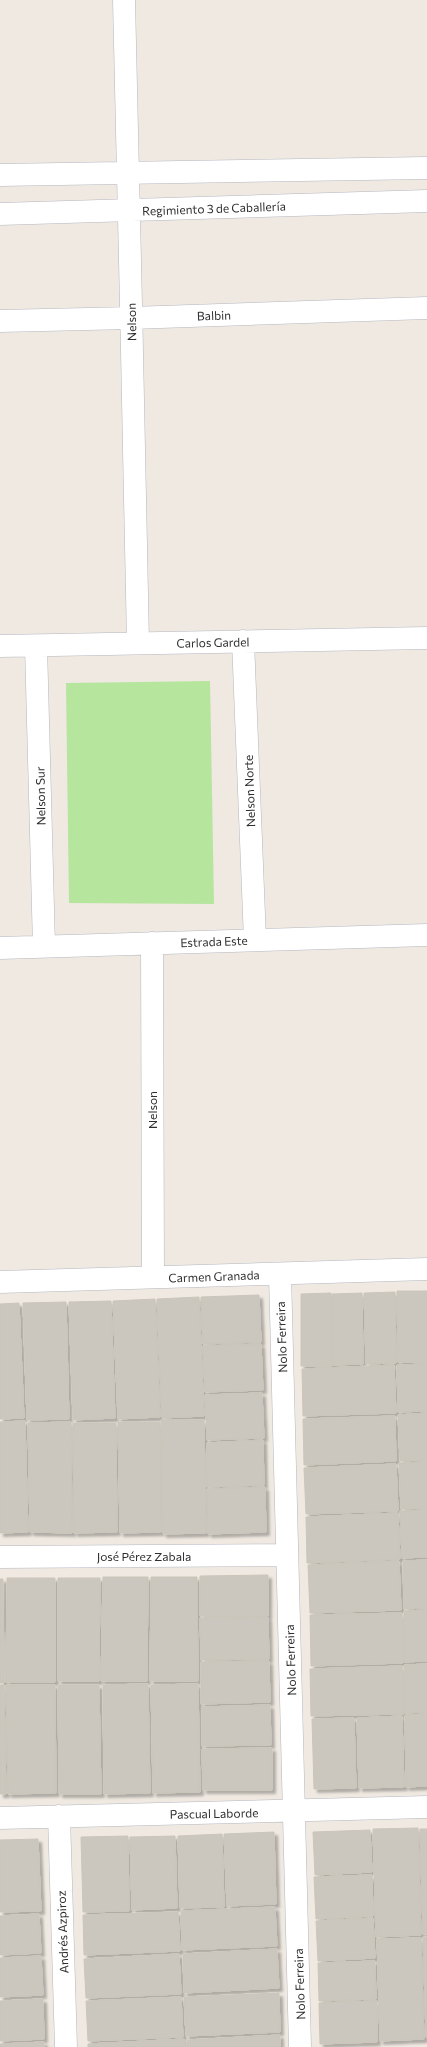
<svg xmlns="http://www.w3.org/2000/svg" width="427" height="2047" viewBox="0 0 427 2047" font-family="Commissioner,sans-serif">
<style>
.green{fill:#b6e59e}
.building{fill:#cbc7bf;stroke:#cbc5ba;filter:url(#shadow)}
.lines{fill:none;stroke-linecap:round;stroke-linejoin:round}
.minor-casing{stroke:#b4b7c1;stroke-width:23}
.minor{stroke:#fff;stroke-width:22}
.labels{text-anchor:middle;dominant-baseline:central;stroke-width:3.5;stroke-linejoin:round;paint-order:stroke}
.street-label{font-size:12px;fill:#2e2e2e;stroke:#fff}
</style>
<defs>
<filter id="shadow"><feDropShadow dx="3.5" dy="3.5" stdDeviation="1" flood-color="#0004"/></filter>
</defs>
<rect width="100%" height="100%" fill="#efe9e1"/>
<path class="green" d="M210,681L214,904L69,903L66,683Z"/>
<path class="building" d="M397,1291H427V1362H398Z
M395,1292L396,1363L366,1364L364,1293Z
M331,1293L332,1366H301V1294Z
M362,1293L363,1364L333,1365L332,1294Z
M259,1295L261,1342L203,1344L201,1297Z
M199,1297L204,1416L162,1418L157,1299Z
M155,1299L160,1417L118,1419L113,1301Z
M111,1301L115,1418L73,1420L69,1302Z
M66,1302L69,1419L27,1420L23,1303Z
M19,1303L24,1418L0,1419V1304Z
M261,1344L263,1390L205,1392L203,1346Z
M427,1364V1411L398,1412L397,1365Z
M394,1365L396,1413L303,1416L302,1369Z
M262,1393L264,1438L207,1440L205,1395Z
M427,1413V1460L400,1461L398,1415Z
M395,1416L396,1461L304,1465L303,1419Z
M161,1420H204L206,1533L163,1534Z
M25,1421L28,1532L0,1533V1422Z
M71,1422L72,1533L30,1532L28,1423Z
M118,1422H160L161,1532L120,1533Z
M73,1423H116L117,1532L74,1533Z
M263,1440L264,1485L207,1487V1443Z
M427,1462V1508L401,1509L399,1463Z
M396,1464L398,1511L306,1514L304,1468Z
M265,1487L266,1532L208,1534L207,1489Z
M427,1510V1557L402,1558L400,1511Z
M398,1513L400,1559L307,1563L306,1517Z
M427,1560V1608L404,1609L403,1561Z
M399,1561L401,1610L310,1613L308,1565Z
M268,1575V1616H200V1576Z
M103,1577H148L147,1681H101Z
M151,1577H197L198,1681H150Z
M7,1578H55V1682H6Z
M58,1578H100L99,1681H58Z
M0,1579H3L4,1683H0Z
M427,1610V1661L404,1662V1611Z
M402,1613L403,1663L311,1666L310,1615Z
M268,1617L269,1659L201,1660L200,1618Z
M269,1661L270,1702L201,1704V1662Z
M427,1664V1712L405,1713L404,1665Z
M402,1666L404,1714L311,1716L310,1669Z
M148,1684L150,1793L104,1794L103,1685Z
M198,1684L200,1792L153,1793L151,1685Z
M0,1685H4L6,1794H0Z
M6,1685H55L56,1793L8,1794Z
M58,1685H99L101,1794H59Z
M270,1705L271,1745L202,1746V1707Z
M427,1714V1786L406,1787L405,1715Z
M402,1716L404,1787L359,1788L357,1718Z
M354,1718L356,1788L314,1789L312,1719Z
M272,1748V1790H203L202,1749Z
M418,1828L421,1935L376,1937L373,1829Z
M420,1829H427V1934H423Z
M370,1830L372,1872L315,1875L313,1832Z
M274,1832L276,1904L227,1906L224,1834Z
M222,1834L224,1907L180,1908L178,1836Z
M128,1836L129,1911L83,1912L81,1837Z
M175,1836L177,1908L132,1910L130,1837Z
M38,1839L41,1911L0,1912V1840Z
M372,1875L373,1916L316,1919L314,1877Z
M275,1907L277,1946L182,1950L181,1911Z
M178,1912L180,1951L84,1955L83,1915Z
M39,1914L41,1953L0,1955V1916Z
M373,1918L375,1958L318,1961L316,1921Z
M423,1937H427V2037H426Z
M421,1938L424,2039L380,2041L377,1939Z
M277,1949L279,1988L184,1993L183,1954Z
M179,1954L181,1994L86,1998L84,1959Z
M41,1956L43,1995L0,1997V1958Z
M375,1961L376,1999L319,2001L318,1963Z
M279,1993L280,2032L186,2036L184,1997Z
M181,1997L183,2037L88,2041L86,2001Z
M43,1999L44,2039L0,2041V2001Z
M377,2001V2042L320,2044L319,2003Z
M280,2035V2047H187V2040Z
M184,2039L185,2047H88V2044Z
M44,2042V2047H0V2044Z"/>
<g class="lines">
<defs>
<path id="minor" d="M124,0C130,214 133,429 138,643
M0,175L427,168
M0,214L427,201
M0,321L131,318L427,308
M243,641L255,940
M0,646L427,638
M36,646L44,946
M152,943L153,1277
M0,948L427,935
M280,1274L300,2047
M0,1282L427,1269
M0,1557L287,1555
M59,1816L66,2047
M0,1818L427,1807"/>
</defs>
<use href="#minor" class="minor-casing"/>
<use href="#minor" class="minor"/>
</g>
<g class="labels">
<g class="street-label">
<text transform="translate(214 208) rotate(-2)">Regimiento 3 de Caballería</text>
<text transform="translate(214 315) rotate(-2)">Balbin</text>
<text transform="translate(131 322) rotate(-91)">Nelson</text>
<text transform="translate(213 642) rotate(-1)">Carlos Gardel</text>
<text transform="translate(249 791) rotate(-92)">Nelson Norte</text>
<text transform="translate(40 796) rotate(-91)">Nelson Sur</text>
<text transform="translate(214 941) rotate(-2)">Estrada Este</text>
<text transform="translate(152 1110) rotate(-90)">Nelson</text>
<text transform="translate(214 1276) rotate(-2)">Carmen Granada</text>
<text transform="translate(281 1337) rotate(-92)">Nolo Ferreira</text>
<text x="144" y="1556">José Pérez Zabala</text>
<text transform="translate(290 1660) rotate(-92)">Nolo Ferreira</text>
<text transform="translate(214 1813) rotate(-1)">Pascual Laborde</text>
<text transform="translate(62 1932) rotate(-92)">Andrés Azpiroz</text>
<text transform="translate(299 1984) rotate(-92)">Nolo Ferreira</text>
</g>
</g>
</svg>
